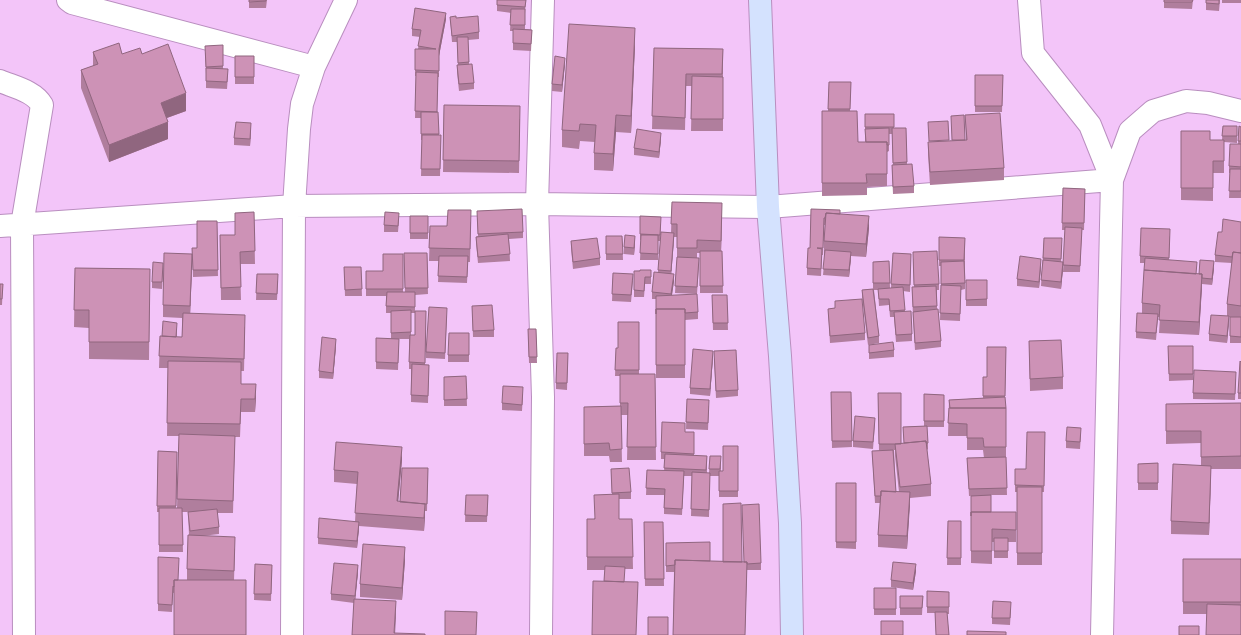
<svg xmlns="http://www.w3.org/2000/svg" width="1241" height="635" viewBox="0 0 1241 635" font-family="'Alegreya Sans',sans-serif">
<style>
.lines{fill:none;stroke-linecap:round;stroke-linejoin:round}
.street-casing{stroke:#b98ebf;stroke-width:24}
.secondary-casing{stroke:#b98ebf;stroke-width:24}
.street{stroke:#fff;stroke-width:22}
.secondary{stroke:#d4e2fe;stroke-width:22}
.wall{fill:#b07e9d;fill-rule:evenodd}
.shaded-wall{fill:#90667f}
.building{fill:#cd92b6;stroke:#90667f}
</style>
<rect width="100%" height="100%" fill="#f3c5f9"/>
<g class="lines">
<defs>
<path id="street" d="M68,0L72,3L314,67
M1029,0L1033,53L1090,125L1112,180L1102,635
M0,81C14,87 34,91 42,105L22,225L24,635
M0,226L294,206L537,204L768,207L1112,180L1130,131L1153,111L1186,101L1208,103L1241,111
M292,635L294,206L299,129L302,104L314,67L346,0
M541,635L543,397L537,204L543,0"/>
<path id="secondary" d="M760,0L768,207L780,356L790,523L792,635"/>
</defs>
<use href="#street" class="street-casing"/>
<use href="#secondary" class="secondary-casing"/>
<use href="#street" class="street"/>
<use href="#secondary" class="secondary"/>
</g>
<path class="wall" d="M249,0H267L266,8H249Z
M526,0L525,14V29L532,30L531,51L513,50V31H510L511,13L497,11V5Z
M1164,0H1193L1192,9L1164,8Z
M1206,0H1220L1219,11L1206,10Z
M1222,0H1241V3H1222Z
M450,17L456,18L479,32V39L468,40L469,64L474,83V89L459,91L457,72V65H458L457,42H452Z
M446,19L439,56V77H438L437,112H438L439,135H441L440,176H421L422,140H421V118H415L416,76H415V49H418L420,37L412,36V29Z
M223,45V69L228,75L227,89L206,88V74L205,53Z
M635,45L631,133L616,132L613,171L594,170V153L595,142L580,141L579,149L562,147V130Z
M654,48L723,49V131H691L692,86H686L685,130L652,129Z
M93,52L122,54H142L186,111L167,118L168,139L109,162L81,88V70L93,66Z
M235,56H254V84H235Z
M565,64L562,92L552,91V84Z
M975,75H1003L1002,112H975Z
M829,82H851L850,111L858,142H865V114H894V128H906L907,164L914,186V193L893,194L892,172V165H893L892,134H889V151L887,152V186L867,187V195L822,196V111H828Z
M444,105L520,119L519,173L443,172Z
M965,115L1004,168V180L930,185L928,154V142L966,140Z
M1223,126H1237V143L1224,142V173H1213V201L1181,200V131L1210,140H1222Z
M1239,126L1241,127V198H1229L1230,173H1229V166L1238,144Z
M251,130L250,146L234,145V138Z
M661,139L659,158L634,155V148Z
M1063,188L1085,189L1084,230H1082L1080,272H1063L1065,230H1062Z
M672,202L722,216L721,251H722L723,293H700V253H697V258L699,265L697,294L675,293L677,260V237H674L671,274L674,281L672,295L698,312V319L685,320V378H656V299H652V292L658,272L661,232L671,233Z
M811,209L840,214L869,228L866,257L851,256L849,277L823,275L825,254H824V241L825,225H824L823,255H822L821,276L807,275V268L810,248Z
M254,212L255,264H240L241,300H221L220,235H235Z
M410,216H428V239H410Z
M477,218L523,232V238L509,239L510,261L478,263L476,243V237L478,236Z
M399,220L398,232H384V225Z
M217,221L218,276L193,277L192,248H197Z
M471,222L470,262H468L467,283L438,282L439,261H429L430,226H447Z
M1241,222V343H1230V317H1229L1227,343L1209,341V334L1227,316V304L1232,263L1215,262V255L1222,232Z
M661,224L660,241H658V260H640L641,240H640V234Z
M606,236H622L623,260H606Z
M1170,236L1169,260L1196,274H1199L1214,268L1212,285L1202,284L1199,335L1159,333L1160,317H1158L1156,340L1136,338V332L1142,313V303L1145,263H1140V256Z
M939,237L965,238V289L961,290L960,321L940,320L941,285V266H939Z
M1044,238L1062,245L1061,262L1063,269L1061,289L1041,286Z
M571,241L600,258V265L573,269L571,248Z
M635,243L634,255L624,254V247Z
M404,253H427L428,294L415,295V313H411V335H415L426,311L425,365H429L428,403L411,402V369H409V339H399L398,370L376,369V338L391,339V313H386V296H366V271H383L403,254V292H405Z
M893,253L911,260L910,292L903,291L905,311L912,334V341L896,342L894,317H890L889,305L879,306L878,290H874L879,336V343L868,345L862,297V290L873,289V262L889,261L890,288H891Z
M913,258L939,284V290H937V309L941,341V347L915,350L913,318L912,287H914Z
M1041,266L1039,288L1017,286V279Z
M192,267L190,313L245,327L244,371H241V384L256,396L255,412H241L240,437H235L233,513H217L219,527V534L202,536L235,549L234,580L173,593L172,612L158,611V557L178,580H187V569L189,535L188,512H191H182L183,552H159V512H157L158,451L177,452L176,508H177L179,436H167L168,368H159L160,336H162L177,329V337H182V318L163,317V305Z
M344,267H361L362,296H345Z
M75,268L150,269L149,360L89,359V328L74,327Z
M163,270L162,289L152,288V282Z
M651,270V284H645L644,297H634V271Z
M613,273L633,281L631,302L612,301Z
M257,274L278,281L277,300H256Z
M966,280H987V306H966Z
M0,284H3L2,305H0Z
M712,295H727L728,330H713Z
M835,301L865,333V340L830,343L828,309L835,308Z
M472,306L494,330V337H473Z
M447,315L445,359L426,358V352Z
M639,322V374H655L656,460H627L628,415H621L622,462H610L609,456H584V407L620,406V376H615L616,348H618Z
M528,329H536L537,363H529Z
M469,333V362H448V355Z
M1029,341L1063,377V389L1030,391Z
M869,345L894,350V357L869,359Z
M336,346L333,379L319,378V371Z
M1168,346H1193V380L1169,381Z
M1006,347L1005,401L1006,408V460L1007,495H991V512H1016V542H1008V558H994V542H992V564L971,563V496H969L967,458H984L983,450H967V436H948L949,400L983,398V377H987Z
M568,353L567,390L556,389V383Z
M713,357L710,396L690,394V388Z
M714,358L738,390V396L716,398Z
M1241,362V399H1238V393Z
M466,376L467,406H444V377Z
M1236,379L1235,400L1193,399V393Z
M831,392H851L852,447L832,448Z
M878,393L901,443H904L903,427L924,426V394L944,395V427H927L928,443V449L927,450L931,484V496L910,498L907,549L878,547V535L880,503H875L872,451L887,450L879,451ZM894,450H895V456L899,492H896Z
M523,394L522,411L502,410V403Z
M687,399L709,406L708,430L686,429Z
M1241,403V469H1211L1209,535L1171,534V521L1201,465V443L1166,444V404Z
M875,424L873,449L853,447V441Z
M685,432H694V456H707V473H709L710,456L721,462V471H723L738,446V497H719V476H710L709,517L691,516L692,476H684L682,515L664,514V495H646L647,470L664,471L665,459H661V452Z
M1045,432L1044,492H1042V565H1017V492H1015V469H1026Z
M1081,435L1080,449L1066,448V441Z
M402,460L398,502H400L428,468L427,511H425L424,531L359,526L357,548L318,544V538L355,522L357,484L334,482V470Z
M1158,463V490H1138V464Z
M611,469L631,492V499H619V519H632L633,569H625L604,581L605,570H587V519H594L612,494Z
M836,483H856V549L836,548Z
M466,495H488L487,522H465Z
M948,521H961V565H947Z
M644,522H663L664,586H645Z
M666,543L710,561L761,563V570H747L745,635H673L674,572H666Z
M1183,559H1241V635L1207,614H1183Z
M405,560L402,600L360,597V584Z
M255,564L272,565L271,601L254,600Z
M916,571L913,590L891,587V580Z
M358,572L355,599L396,614L352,635L354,603L331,600V594Z
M874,588H896V615H874Z
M927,591L949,592V614H947L949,635H936L935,613H927Z
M900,596H923L922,615H900Z
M1011,609L1010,625L992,624V618Z"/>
<path class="shaded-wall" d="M446,13V19L439,56V77V49Z
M635,28V45L631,133V116Z
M565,58V64L562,92V85Z
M186,93V111L161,120V103Z
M616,115V132L613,171V154Z
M168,122V139L109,162V145Z
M251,123V130L250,146V139Z
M661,133V139L659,158V152Z
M722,203V216L721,253V241Z
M869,216V228L866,257V244Z
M674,233V240L671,277V271Z
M635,236V243L634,255V248Z
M851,252V259L849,277V270Z
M192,254V267L190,318V306Z
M1041,259V266L1039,288V282Z
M1214,261V268L1212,285V279Z
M1063,262V269L1061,289V282Z
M674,274V281L671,301V294Z
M1202,274V287L1199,335V322Z
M1229,316V323L1227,343V336Z
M336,339V346L333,379V373Z
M713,351V357L710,396V389Z
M256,384V396L255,412V399Z
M402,447V460L397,514V501Z
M1211,466V478L1209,535V523Z
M910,492V505L907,549V536Z
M425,504V516L424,531V518Z
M359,522V529L357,548V541Z
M405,547V560L402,600V588Z
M916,564V571L913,590V583Z
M358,565V572L355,603V596Z
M396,601V614L395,635H394Z"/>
<path class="building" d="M249,0H266V1L249,2Z
M497,0H526L525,7L497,5Z
M1164,0H1193L1192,2H1164Z
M1206,0H1219V4L1206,3Z
M415,8L446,13L439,49V71L415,70V49H436L418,46L421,30L412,29Z
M511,9H525V25H510Z
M456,16V18L478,16L479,32L452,36L450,17Z
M569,24L635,28L631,116L616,115L613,154L594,153L596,125L580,124L579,131L562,130Z
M513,29L532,30L531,44L513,43Z
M457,37H468L469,62L458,63Z
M119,43L122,54L140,48L142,54L168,44L186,93L161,103L168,122L109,145L81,70L98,64L93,52Z
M223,45V66L206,67L205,46Z
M654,48L723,49L722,74H686L685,118L652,116Z
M235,56H254V77H235Z
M555,56L565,58L562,85L552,84Z
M472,64L474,83L459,84L457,65Z
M206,68L228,69L227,82L206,81Z
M416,72L438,73L437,112L415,111Z
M975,75H1003L1002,106H975Z
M692,76L723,77V119H691Z
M829,82H851L850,109H828Z
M444,105L520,106L519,161L443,160Z
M822,111H857L858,142H887V174H866L867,183H822Z
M421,112H438L439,134H421Z
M1000,113L1004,168L930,172L928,142L967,140L965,115Z
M865,114H894V127H865Z
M964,115L965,140H952L951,116Z
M948,121L949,140L929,141L928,122Z
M236,122L251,123L250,139L234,138Z
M1223,126H1237V136H1222Z
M1239,126L1241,127V141H1238Z
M889,128V145H887V142H866L865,129Z
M892,128H906L907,162L893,163Z
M637,129L661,133L659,152L634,148Z
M1181,131H1210V140H1224V161H1213V188H1181Z
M422,135H441L440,169H421Z
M1230,144H1241V167L1229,166Z
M912,164L914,186L893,187L892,165Z
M1230,169H1241V191H1229Z
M1063,188L1085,189L1084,223H1062Z
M672,202L722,203L721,241L697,240V248H677V224H671Z
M522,209L523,232L478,234L477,211Z
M811,209L840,210V214L826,213L825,218H824L823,248H817L822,249L821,269L807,268L808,248H810Z
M448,210H471L470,249L429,248L430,226H447Z
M254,212L255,251L240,252L241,287L221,288L220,235H235V213Z
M385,212L399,213L398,226L384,225Z
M826,213L869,216L866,244L824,241Z
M410,216H428V233H410Z
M640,216L661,217L660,235L640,234Z
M1223,219L1241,222V253L1233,252L1232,257L1215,255L1218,232H1222Z
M197,221H217L218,270H193L192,248H197Z
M1065,227L1082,228L1080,266L1063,265Z
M1141,228L1170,229L1169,258L1140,256Z
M661,232L674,233L671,271L658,270Z
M508,234L510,254L478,257L476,237Z
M625,235L635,236L634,248L624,247Z
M641,235H658V254L640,253Z
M606,236H622L623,254H606Z
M939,237L965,238L964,260H939Z
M597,238L600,258L573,262L571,241Z
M1044,238H1062L1061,259L1043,258Z
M825,250L851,252L849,270L823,269Z
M700,251H722L723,286H700Z
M937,251L939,284L914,285L913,252Z
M1233,252L1241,253V306L1227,304Z
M164,253L192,254L190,306L163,305Z
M404,253H427L428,288H405Z
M893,253L911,254L910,285L891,284Z
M383,254H403V289H366V271H383Z
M439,256H468L467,277L438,276Z
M1020,256L1041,259L1039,282L1017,279Z
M677,257L699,258L697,287L675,286Z
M1145,258L1197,262L1196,274L1144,270Z
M1043,260L1063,262L1061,282L1041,280Z
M1200,260L1214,261L1212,279L1202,278V274H1199Z
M889,261L890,283H873V262Z
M964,261L965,283L941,284V262Z
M153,262L163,263L162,282H152Z
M344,267H361L362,289L345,290Z
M75,268L150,269L149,342H89V310H74Z
M640,270H651V277H645L644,291L634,290V271H640Z
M1144,270L1202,274L1199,322L1159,320L1160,305L1142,303Z
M654,272L674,274L671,294L652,292Z
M613,273L633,274L631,295L612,294Z
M257,274H278L277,294L256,293Z
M966,280H987V299L966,300Z
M0,284H3L2,299H0Z
M941,285L961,286L960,314L940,313Z
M936,286L937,306L913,307L912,287Z
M903,287L905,310L890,311L889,299H879L878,289Z
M873,289L879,336L868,338L862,290Z
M387,292H415V307L386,306Z
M697,294L698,312L685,313V309H656V314V296Z
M712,295H727L728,323H713Z
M862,299L865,333L830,336L828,309L835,308V301Z
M492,305L494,330L473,331L472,306Z
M429,307L447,308L445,353L426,352Z
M656,309H685V365H656Z
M938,309L941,341L915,343L913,312Z
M411,310V332L391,333V311Z
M415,311H426L425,363L409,362L410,335H415Z
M911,311L912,334L896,335L894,312Z
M183,313L245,315L244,359L159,356L160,336L182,337Z
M1137,313L1158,314L1156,333L1136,332Z
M1211,315L1229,316L1227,336L1209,334Z
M1230,317H1241V337L1230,336Z
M163,321L177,323L176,337L162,336Z
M618,322H639V370H615L616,348H618Z
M528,329H536L537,357H529Z
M449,333H469V355H448Z
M322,337L336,339L333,373L319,371Z
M376,338L399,339L398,363L376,362Z
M1061,340L1063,377L1030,379L1029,341Z
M893,342L894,350L869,353V345Z
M1168,346H1193V374H1169Z
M987,347H1006L1005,396H983V377H987Z
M693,349L713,351L710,389L690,388Z
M736,350L738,390L716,391L714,351Z
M557,353H568L567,383H556Z
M168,361L241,362V384H256L255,399H241L240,424L167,423Z
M1240,361L1241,362V393H1238Z
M412,364L429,365L428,396L411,395Z
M1194,370L1236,372L1235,394L1193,393Z
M620,374H655L656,447H627L628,403H620Z
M466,376L467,399L444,400V377Z
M503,386L523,387L522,405L502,403Z
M831,392H851L852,441H832Z
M878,393H901V444H879Z
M924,394L944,395V421H924Z
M1005,397L1006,408H950L949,400Z
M687,399L709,400L708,423L686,422Z
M1241,403V456L1201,457V431H1166V404Z
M621,406L622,449L610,450L609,443L584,444V407Z
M949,408H1006V447H984L983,438H967V424L948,423Z
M855,416L875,418L873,442L853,441Z
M662,422L685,423V432H694V454L661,452Z
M927,426L928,443H926V441L904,443L903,427Z
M1067,427L1081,428L1080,442L1066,441Z
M1027,432H1045L1044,486L1015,485V469H1026Z
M179,434L235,436L233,501L177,499Z
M926,441L931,484L900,487L895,444Z
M336,442L402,447L397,501L425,504L424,518L355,513L358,472L334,470Z
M723,446H738V491H719V471H723Z
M893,450L896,492L881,491V496H875L872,451Z
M158,451L177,452L176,506H157Z
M665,454L707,456L706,470L664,468Z
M710,456H721L720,469H709Z
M1006,457L1007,488L969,489L967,458Z
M1158,463V483H1138V464Z
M1173,464L1211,466L1209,523L1171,521Z
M402,468H428L427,504L400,502Z
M629,468L631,492L612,493L611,469Z
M647,470L684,471L682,509L664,508L665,489L646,488Z
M692,472L710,473L709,510L691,509Z
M836,483H856V542H836Z
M1017,487H1042V553H1017Z
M881,491L910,492L907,536L878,535Z
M619,494V519H632L633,557H587V519H595L594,495Z
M466,495H488L487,516L465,515Z
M991,495V512H971V516V496Z
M741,503L742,562H723V504Z
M759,504L761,563L747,564V562H744L742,505Z
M159,508H182L183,545H159Z
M217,509L219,527L190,531L188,512Z
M971,512H1016V530L992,529V551H971Z
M319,518L359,522L357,541L318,538Z
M948,521H961V558H947Z
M644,522H663L664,579H645Z
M188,535L235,537L234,571L187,569Z
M994,538H1008V551H994Z
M710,542V561L675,560V565L666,566V543Z
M363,544L405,547L402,588L360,584Z
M158,557L179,558L178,580H174V587L173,586L172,605L158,604Z
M1183,559H1241V602H1183Z
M675,560L747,562L745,635H673Z
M893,562L916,564L913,583L891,580Z
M334,563L358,565L355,596L331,594Z
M255,564L272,565L271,594H254Z
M605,566L625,567L624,582L604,581Z
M174,580H246V635H174Z
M593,581L638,582L636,635H592Z
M874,588H896V609H874Z
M927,591L949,592V607H927Z
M900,596H923L922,608H900Z
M354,599L396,601L394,633L425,634V635H352Z
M993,601L1011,602L1010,618H992Z
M1207,604L1241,605V635H1206Z
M445,611L477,612L476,635H445Z
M935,612H947L949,635H936Z
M648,617H668V635H648Z
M881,621H903V635H881Z
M1179,626H1199V635H1179Z
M967,631L1006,632V635H967Z"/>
</svg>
